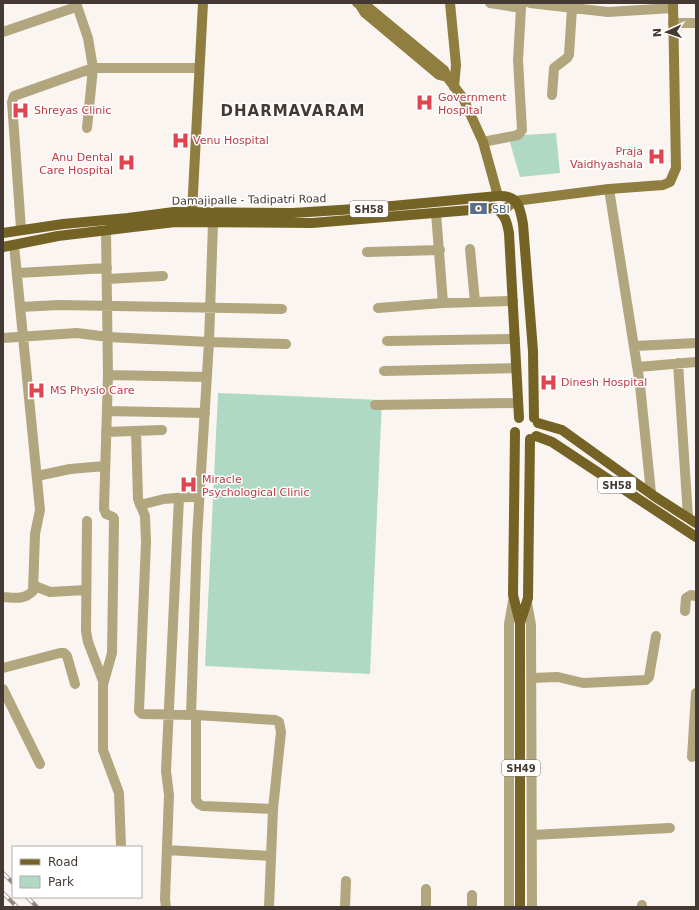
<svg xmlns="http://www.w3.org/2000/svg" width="699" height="910" viewBox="0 0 699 910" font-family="'DejaVu Sans',sans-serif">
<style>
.green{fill:#afd9c4}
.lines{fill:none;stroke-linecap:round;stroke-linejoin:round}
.street{stroke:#b1a67e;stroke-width:10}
.secondary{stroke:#907e41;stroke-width:10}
.primary{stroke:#746324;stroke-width:10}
.rail-casing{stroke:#918883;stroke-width:4}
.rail{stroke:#fff;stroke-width:2.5;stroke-dasharray:8;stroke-linecap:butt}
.labels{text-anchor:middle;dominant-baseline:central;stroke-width:3;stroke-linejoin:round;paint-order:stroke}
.shield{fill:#fff;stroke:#7c7470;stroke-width:1}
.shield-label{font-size:10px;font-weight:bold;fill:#443933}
.health-label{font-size:11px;fill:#be3a42;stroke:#fff;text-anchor:start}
.street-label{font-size:11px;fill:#443933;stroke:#fff}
.service-label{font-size:11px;fill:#4e5e75;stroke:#fff;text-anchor:start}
.district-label{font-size:15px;font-weight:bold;letter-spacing:1px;fill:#443933;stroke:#fff}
</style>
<rect width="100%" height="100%" fill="#fbf5f2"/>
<path class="green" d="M556,133L560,173L520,177L508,136Z
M218,393L382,400L370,674L205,666Z"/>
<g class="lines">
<path class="street" d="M76,3L88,38L93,68L87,128
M490,3L521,8L522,3
M530,3L608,12L673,8
M673,23H696
M3,32L76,7
M552,95L554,68L567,58L569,55L572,8
M483,142L518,135L522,130L518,60L521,8
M609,189L640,385L651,493
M436,213L443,303
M21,229L12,102L14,96L93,68H199
M106,231L108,375L104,509L106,514L113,517L114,519L112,653L103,685V750L119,793L121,847
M470,249L475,302
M367,252L440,250
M18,273L107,268
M107,279L163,276
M20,307L59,305L282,309
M378,308L443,303L513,301
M3,338L77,333L108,337L209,342L286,344
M387,341L515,339
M635,346L696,343
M678,363L688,517
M638,367L696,362
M384,371L516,368
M108,375L207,377
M375,405L518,403
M107,411L205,413
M136,431L138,499L145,516L146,542L139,711L142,714L196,715L275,720L279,722L281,732L273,809L269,907
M106,432L162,430
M37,476L70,469L105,466
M140,505L164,499L200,496
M87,521L86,631L88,642L103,681
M35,586L50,592L86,590
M3,597C15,598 24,600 33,591L35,534L40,510L14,245
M527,603L531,625L532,907
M685,611L686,598L691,595L696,596
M3,668L60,653H64L67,656L75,684
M531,678L558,677L583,683L646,680L649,677L656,636
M3,689L40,764
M191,715L197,537L209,342L213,223
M196,715V800L199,804L203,806L273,809
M692,757L696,693
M532,835L670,828
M167,850L271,856
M472,895V907
M642,905V907
M166,907L165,899L169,795L166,771L179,498
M345,907L346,881
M426,907V889
M509,907V624L513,601"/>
<path class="secondary" d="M357,3L368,7L444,70L447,77L463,98L483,142L498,196
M450,3L456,65L454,87
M360,5L365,13L439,75L447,77
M192,212L203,3
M501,212L515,201L609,189L663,185L670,182L676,168L673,3"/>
<path class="primary" d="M3,233L63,224L128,218L174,212L293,213L371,208L498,196C518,195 520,207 523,224L533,351L534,418
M3,247L58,236L175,222L312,223L495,208C505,214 507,222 509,233L519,418
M538,423L562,430L654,496L696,523
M515,432L513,595L520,623V907
M536,436L552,442L696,537
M520,623L528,598L530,439"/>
<defs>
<path id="rail" d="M3,873L13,883
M3,893L17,907
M27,897L37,907"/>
</defs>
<use href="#rail" class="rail-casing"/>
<use href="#rail" class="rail"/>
</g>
<defs>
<symbol id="hospital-bare" viewBox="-9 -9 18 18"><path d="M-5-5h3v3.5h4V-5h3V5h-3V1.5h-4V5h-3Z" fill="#e0444e" stroke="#fff" stroke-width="2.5" paint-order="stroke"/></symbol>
<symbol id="bank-bare" viewBox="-9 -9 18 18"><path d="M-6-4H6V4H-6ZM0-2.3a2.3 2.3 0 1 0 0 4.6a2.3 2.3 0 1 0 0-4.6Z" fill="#5c6f8a" stroke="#fff" stroke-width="2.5" paint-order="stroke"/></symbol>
</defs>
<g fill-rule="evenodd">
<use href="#hospital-bare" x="412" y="90" width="25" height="25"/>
<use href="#hospital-bare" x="8" y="98" width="25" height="25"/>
<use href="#hospital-bare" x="168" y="128" width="25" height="25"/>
<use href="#hospital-bare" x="644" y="144" width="25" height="25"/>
<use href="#hospital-bare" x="114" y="150" width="25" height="25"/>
<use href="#bank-bare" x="466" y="196" width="25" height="25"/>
<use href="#hospital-bare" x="536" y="370" width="25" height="25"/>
<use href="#hospital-bare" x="24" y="378" width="25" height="25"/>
<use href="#hospital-bare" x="176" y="472" width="25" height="25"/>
</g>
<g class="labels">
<g class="shield">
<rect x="350" y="201" width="38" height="16" rx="3"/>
<rect x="598" y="477" width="38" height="16" rx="3"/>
<rect x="502" y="760" width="38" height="16" rx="3"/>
</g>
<g class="shield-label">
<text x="369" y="209">SH58</text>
<text x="617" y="485">SH58</text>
<text x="521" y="768">SH49</text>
</g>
<g class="health-label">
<text x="438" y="97">Government<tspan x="438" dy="13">Hospital</tspan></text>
<text x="34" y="110">Shreyas Clinic</text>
<text x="193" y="140">Venu Hospital</text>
<text x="643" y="151" text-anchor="end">Praja<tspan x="643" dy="13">Vaidhyashala</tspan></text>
<text x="113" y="157" text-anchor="end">Anu Dental<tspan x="113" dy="13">Care Hospital</tspan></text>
<text x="561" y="382">Dinesh Hospital</text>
<text x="50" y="390">MS Physio Care</text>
<text x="202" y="479">Miracle<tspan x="202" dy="13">Psychological Clinic</tspan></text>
</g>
<g class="street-label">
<text transform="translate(249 200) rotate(-1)">Damajipalle - Tadipatri Road</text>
</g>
<g class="service-label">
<text x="492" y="209">SBI</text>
</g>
<g class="district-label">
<text x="293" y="111">DHARMAVARAM</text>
</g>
</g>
<rect width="699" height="910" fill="none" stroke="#443933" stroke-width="8"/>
<rect x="12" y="846" width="130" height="52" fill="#ffffff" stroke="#b4b0ad"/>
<rect x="20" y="859" width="20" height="6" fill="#746324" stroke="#b4b0ad"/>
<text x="48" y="866" font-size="12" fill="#443933">Road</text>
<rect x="20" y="876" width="20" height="12" fill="#afd9c4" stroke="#b4b0ad"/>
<text x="48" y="886" font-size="12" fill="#443933">Park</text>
<g transform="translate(667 32) rotate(267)" stroke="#ffffff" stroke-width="3" paint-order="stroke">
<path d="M0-3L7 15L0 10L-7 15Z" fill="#443933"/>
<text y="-6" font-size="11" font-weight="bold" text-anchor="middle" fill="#443933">N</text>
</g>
</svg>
